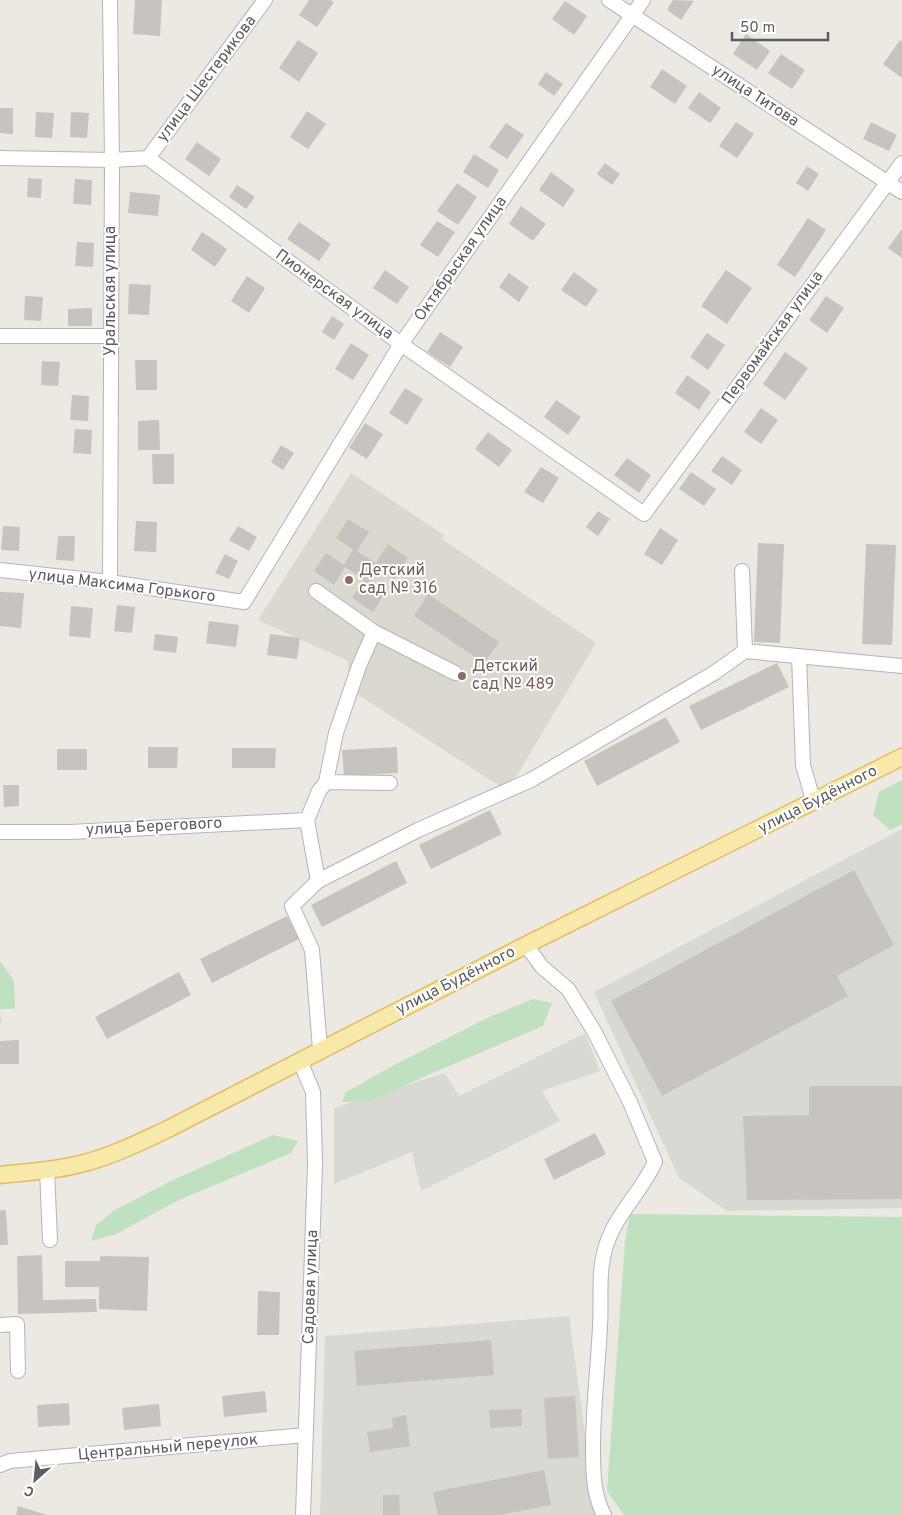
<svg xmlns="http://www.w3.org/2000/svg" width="902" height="1515" viewBox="0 0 902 1515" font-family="Overpass,sans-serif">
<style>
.industrial{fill:#dad8d3}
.education{fill:#dbd8cf}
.green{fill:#c0e1bf}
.building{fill:#c7c3be}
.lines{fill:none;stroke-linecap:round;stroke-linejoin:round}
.minor-casing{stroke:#b2b4b8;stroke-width:16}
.major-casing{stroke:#e4bc61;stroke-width:19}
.minor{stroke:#fff;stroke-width:14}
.major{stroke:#f7e9aa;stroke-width:16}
.education-dot{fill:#8d6e63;stroke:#fff;stroke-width:2}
.labels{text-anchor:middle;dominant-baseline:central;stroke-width:4;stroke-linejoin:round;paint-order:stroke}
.street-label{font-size:16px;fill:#5a5d61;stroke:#fff}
.education-label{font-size:16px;fill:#785e54;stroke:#fff;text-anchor:start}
</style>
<rect width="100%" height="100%" fill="#ebe9e1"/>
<path class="industrial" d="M902,829V1208L727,1211L679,1178L594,992Z
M585,1033L600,1071L542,1091L560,1121L421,1191L412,1152L334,1184V1108L445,1073L459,1096Z
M569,1316L596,1515H320L325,1336Z"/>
<path class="education" d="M351,473L444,535L442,539L596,643L513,782L501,787L349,689L348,661L258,620Z"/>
<path class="green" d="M902,780V824L890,830L873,815L879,792Z
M0,961L14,981L15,1009H0L1,1023H0Z
M533,999L552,1003L543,1026L428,1075L370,1102H342L346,1092L398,1063L489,1017Z
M273,1135L298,1141L291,1153L179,1200L116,1234L91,1241L96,1225L115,1210L171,1181Z
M630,1214L902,1217V1515H624L607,1491L625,1242Z"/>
<path class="building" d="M135,0H162L160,36L133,34Z
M309,0H330L334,2L317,27L299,15Z
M673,0L694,1L681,20L667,10Z
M565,1L587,16L574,35L552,19Z
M746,34L770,51L757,70L733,54Z
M298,40L318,53L299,82L279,68Z
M900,40L902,42V78L883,64Z
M781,54L805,70L792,89L768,73Z
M662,69L687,86L675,104L650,87Z
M546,72L563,84L554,96L538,84Z
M699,92L721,108L710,123L688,108Z
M0,108H13V134L0,133Z
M307,111L326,124L308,149L290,137Z
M36,112L54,113L52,138L35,137Z
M71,112L89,113L87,138L70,137Z
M736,122L754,134L737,158L719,146Z
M871,122L897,135L889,151L863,139Z
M506,123L524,135L507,159L489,147Z
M197,142L221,159L209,176L185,159Z
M474,154L499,170L488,188L463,172Z
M605,163L620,174L612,185L597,174Z
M807,166L819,174L808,191L796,183Z
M551,172L575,190L563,207L539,190Z
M28,178L42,179L41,198L27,197Z
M75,179L92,180L91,205L73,204Z
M457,183L477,197L458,225L437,211Z
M237,185L255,197L246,209L229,197Z
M130,192L160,195L158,216L128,213Z
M521,206L546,224L533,241L509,224Z
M808,218L826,230L795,277L777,265Z
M437,221L455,232L438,257L420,245Z
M299,222L331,244L319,261L287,239Z
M902,229V258L888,248Z
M202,232L227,249L215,267L191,250Z
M77,242L94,243L93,267L75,266Z
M385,270L409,287L397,304L373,288Z
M726,270L752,288L727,324L701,306Z
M574,272L598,290L586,307L561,290Z
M509,273L529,287L519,302L499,287Z
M247,276L265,288L249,313L231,301Z
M129,284L151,285L149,315L128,314Z
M25,296L43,297L41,321L24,320Z
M826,296L844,308L827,333L809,320Z
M92,308V326H68V309Z
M332,316L344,324L334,340L322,332Z
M440,332L463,347L450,367L427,352Z
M707,333L725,345L708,370L690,357Z
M351,343L369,355L353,380L335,369Z
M785,352L808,368L785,400L763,384Z
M135,360H157V390H136Z
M42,361L60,362L58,386L41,385Z
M687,375L711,392L699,410L675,393Z
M405,388L423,399L407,425L389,413Z
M72,395L89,396L88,421L70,420Z
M556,400L581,417L568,435L544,417Z
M761,408L778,420L761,444L744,432Z
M159,420L160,450H138V421Z
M365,423L383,434L367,459L349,448Z
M75,429L92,430L91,454L73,453Z
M488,432L512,450L499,467L475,449Z
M281,445L294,453L283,470L271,462Z
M152,454H174V484H153Z
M722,456L742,470L732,485L711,471Z
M627,458L651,475L639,493L614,475Z
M541,467L559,478L543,503L524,492Z
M691,472L716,489L704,506L679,489Z
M598,511L610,519L598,536L586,527Z
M348,519L369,532L357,551L376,563L388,544L408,558L394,579L377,568L369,580L386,591L373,612L352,598L364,579L345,567L334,585L314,571L326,553L344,565L353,550L336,538Z
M136,521L157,522L156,552L134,551Z
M3,526L20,527L19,551L1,550Z
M238,526L257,537L249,551L229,540Z
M660,528L678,540L662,565L644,554Z
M58,536H75L74,561L56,560Z
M758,543L784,544L780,643L754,642Z
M866,544L896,545L892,645L862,644Z
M225,554L238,561L229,579L215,573Z
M0,592L24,593L21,628L0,626Z
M428,594L499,642L484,663L414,616Z
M117,605L135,607L132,633L114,631Z
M71,606L93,608L90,638L69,636Z
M209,621L239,625L236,647L206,643Z
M155,634L178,637L176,653L153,650Z
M270,634L300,638L297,659L267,655Z
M777,663L789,687L701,730L689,706Z
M666,717L680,742L597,786L584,761Z
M148,747H178L177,768H148Z
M397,747L398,773L344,776L342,750Z
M232,748H276L275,768H232Z
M57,749H87V770H57Z
M3,785H19V806L4,807Z
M490,810L502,834L431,869L419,845Z
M396,861L407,883L322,927L311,905Z
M854,870L894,945L837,976L848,996L662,1096L611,1001Z
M287,916L299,939L212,983L200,959Z
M179,972L191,995L107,1039L95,1017Z
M19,1040V1064H0V1041Z
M809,1086H902V1199L747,1200L743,1116L809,1115Z
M595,1133L606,1154L554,1180L544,1159Z
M0,1210H6L8,1245H0Z
M42,1255L43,1300L96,1299L97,1312L18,1314L17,1256Z
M100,1256L149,1257L147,1311L99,1309V1287H65V1261H100Z
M258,1291L280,1292L279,1335H257Z
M491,1340L494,1375L357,1386L354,1351Z
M265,1391L267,1412L224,1417L222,1396Z
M575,1396L579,1457L548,1459L544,1398Z
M69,1403L70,1425L38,1427L37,1405Z
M159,1404L161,1426L124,1430L122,1408Z
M522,1409V1426L490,1428L489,1410Z
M406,1415L410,1446L370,1452L367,1432L393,1428L392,1418Z
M544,1470L551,1505L499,1515H438L433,1492Z
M383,1495H399L400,1515H383Z
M18,1506L47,1515H16Z"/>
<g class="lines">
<defs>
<path id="minor" d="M110,0L112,160L110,582
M609,0L902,192
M0,158L112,160L148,158L401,344L644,514L902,163
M148,158L265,0
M0,336H111
M0,570L110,582L244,602L401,344L643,0
M316,591L374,632L455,673
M745,651L902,666
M799,656L803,765L814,803
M326,782L390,783
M0,832H70L307,820
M318,881L418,830L531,780L714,673L745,651L742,571
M526,945L542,967L568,989L594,1031L630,1102L655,1162C642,1191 617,1213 607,1243C597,1271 602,1298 600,1326C598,1367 593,1407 593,1448C593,1471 593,1494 604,1515
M320,1049L312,950L292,906L318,881L307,820L319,791L326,782L336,733L359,666L374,632
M300,1061L313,1092L315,1164L303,1515
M47,1170L50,1240
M0,1325L17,1324L18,1371
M0,1465L10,1461L306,1435"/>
<path id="major" d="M0,1175C27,1172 54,1171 80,1164C110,1157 138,1143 166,1130L526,945L902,757"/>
</defs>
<use href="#minor" class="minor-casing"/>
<use href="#major" class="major-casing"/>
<use href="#minor" class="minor"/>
<use href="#major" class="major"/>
</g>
<g class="education-dot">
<circle cx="349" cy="580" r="5"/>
<circle cx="462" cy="676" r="5"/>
</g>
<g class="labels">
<g class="street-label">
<text transform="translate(207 79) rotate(-53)">улица Шестерикова</text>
<text transform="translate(755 96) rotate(33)">улица Титова</text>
<text transform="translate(461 259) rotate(-55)">Октябрьская улица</text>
<text transform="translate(111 291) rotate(-90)">Уральская улица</text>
<text transform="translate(334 295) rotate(36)">Пионерская улица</text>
<text transform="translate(773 338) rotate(-54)">Первомайская улица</text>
<text transform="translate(122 586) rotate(7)">улица Максима Горького</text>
<text transform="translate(818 800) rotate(-27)">улица Будённого</text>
<text transform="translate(154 827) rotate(-3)">улица Берегового</text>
<text transform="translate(456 981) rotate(-27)">улица Будённого</text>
<text transform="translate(311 1287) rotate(-88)">Садовая улица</text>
<text transform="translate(168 1448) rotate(-5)">Центральный переулок</text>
</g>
<g class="education-label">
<text x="359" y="571">Детский<tspan x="359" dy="18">сад № 316</tspan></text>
<text x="472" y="667">Детский<tspan x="472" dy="18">сад № 489</tspan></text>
</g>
</g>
<g transform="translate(35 1480) rotate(207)" stroke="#ffffff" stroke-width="4" paint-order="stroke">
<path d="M0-4L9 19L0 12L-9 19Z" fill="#5a5d61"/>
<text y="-8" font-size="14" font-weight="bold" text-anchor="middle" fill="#5a5d61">С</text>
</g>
<path d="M732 32v8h96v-8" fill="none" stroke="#5a5d61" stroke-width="2.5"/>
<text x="740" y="32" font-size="15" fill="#5a5d61" stroke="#ffffff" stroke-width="4" paint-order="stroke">50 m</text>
</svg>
